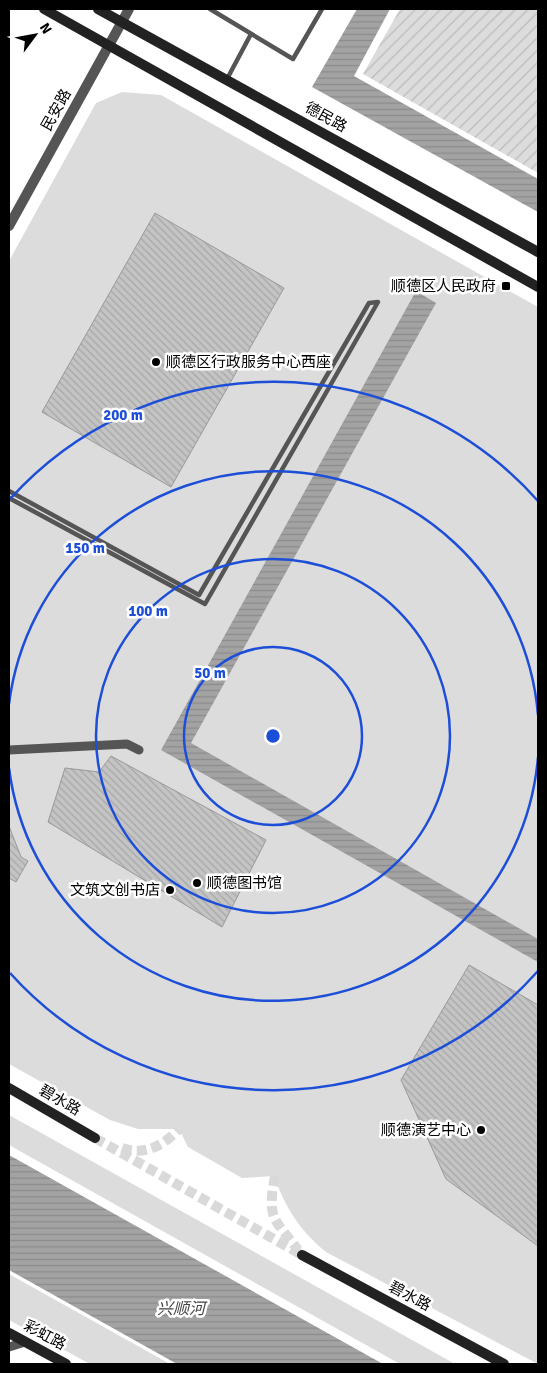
<svg xmlns="http://www.w3.org/2000/svg" width="547" height="1373" viewBox="0 0 547 1373" font-family="Signika,'Noto Sans SC',sans-serif">
<style>
.park{fill:#dcdcdc}
.garden{fill:url(#garden-furrows)}
.water{fill:url(#water-rules)}
.building{fill:url(#building-back-hatch);stroke:#999}
.lines{fill:none;stroke-linecap:round;stroke-linejoin:round}
.secondary-tunnel{stroke:#d9d9d9;stroke-width:10;stroke-dasharray:10 5;stroke-linecap:butt}
.service{stroke:#555;stroke-width:4.5}
.minor{stroke:#555;stroke-width:9}
.tertiary{stroke:#555;stroke-width:10}
.secondary{stroke:#222;stroke-width:10}
.ring{fill:none;stroke:#1d4ed8;stroke-width:2.5}
.poi-dot{fill:#000;stroke:#fff;stroke-width:2}
.labels{text-anchor:middle;dominant-baseline:central;stroke-width:5;stroke-linejoin:round;paint-order:stroke}
.street-label{font-size:15px;fill:#000;stroke:#fff}
.poi-label{font-size:15px;fill:#000;stroke:#fff;text-anchor:end}
.water-label{font-size:16px;font-style:italic;fill:#444;stroke:#fff}
.centre{fill:#1d4ed8;stroke:#fff;stroke-width:2.5}
.ring-label{font-size:15px;text-anchor:middle;font-weight:bold;fill:#1d4ed8;stroke:#fff;stroke-width:5;stroke-linejoin:round;paint-order:stroke}
</style>
<defs>
<pattern id="garden-furrows" width="10" height="10" patternUnits="userSpaceOnUse" patternTransform="scale(1.25)"><rect width="10" height="10" fill="#dcdcdc"/><path d="M-1 1l2-2M0 10L10 0M9 11l2-2" fill="none" stroke="#bbb"/></pattern>
<pattern id="water-rules" width="6" height="5" patternUnits="userSpaceOnUse" patternTransform="scale(1.25)"><rect width="6" height="5" fill="#a3a3a3"/><path d="M0 2.5h6" fill="none" stroke="#8b8b8b"/></pattern>
<pattern id="building-back-hatch" width="6" height="6" patternUnits="userSpaceOnUse" patternTransform="scale(1.25)"><rect width="6" height="6" fill="#c4c4c4"/><path d="M-1 5l2 2M0 0l6 6M5-1l2 2" fill="none" stroke="#a7a7a7"/></pattern>
</defs>
<rect width="100%" height="100%" fill="#fff"/>
<path class="park" d="M122,92L161,95L538,307V1364L326,1252C300,1231 285,1207 274,1176L242,1178L188,1147L179,1129H138L110,1120L9,1064V261L96,103Z
M9,1115L439,1355L455,1364H400L9,1145Z
M9,1274L170,1364H90L9,1320Z"/>
<path class="garden" d="M400,9H538V173L363,74Z"/>
<path class="water" d="M357,9H390L354,76L538,179V212L312,87Z
M416,291L436,303L191,743L538,939V962L161,750Z
M9,1155L383,1364H177L9,1270Z"/>
<path class="building" d="M155,213L284,288L171,487L42,412Z
M111,756L266,840L222,927L48,822L65,768L99,772Z
M9,826L21,857L28,861L16,882L9,878Z
M469,965L538,1005V1246L446,1179L401,1080Z"/>
<g class="lines">
<path class="secondary-tunnel" d="M95,1138L302,1255
M122,1148C144,1156 163,1146 179,1129
M275,1176C267,1219 273,1217 298,1250"/>
<path class="service" d="M210,9L293,59L322,9
M227,79L251,34
M9,491L199,595L369,303L378,302L205,604L9,498"/>
<path class="minor" d="M9,750L127,744L139,750
M9,1347L25,1342"/>
<path class="tertiary" d="M9,226L129,9"/>
<path class="secondary" d="M44,9L538,287
M98,9L538,252
M9,1088L95,1138
M302,1255L504,1364
M9,1333L66,1364"/>
</g>
<g class="ring">
<circle cx="273" cy="736" r="89"/>
<circle cx="273" cy="736" r="177"/>
<path d="M538 757A266 266 0 0 1 9 768M9 704A266 266 0 0 1 538 715"/>
<path d="M538 971A354 354 0 0 1 10 973M10 499A354 354 0 0 1 538 501"/>
</g>
<g class="poi-dot">
<rect x="501" y="281" width="10" height="10" rx="2.5"/>
<circle cx="156" cy="362" r="5"/>
<circle cx="197" cy="883" r="5"/>
<circle cx="170" cy="890" r="5"/>
<circle cx="481" cy="1130" r="5"/>
</g>
<g class="labels">
<g class="street-label">
<text transform="translate(56 110) rotate(-61)">民安路</text>
<text transform="translate(326 117) rotate(29)">德民路</text>
<text transform="translate(60 1100) rotate(30)">碧水路</text>
<text transform="translate(410 1296) rotate(28)">碧水路</text>
<text transform="translate(45 1335) rotate(28)">彩虹路</text>
</g>
<g class="poi-label">
<text x="496" y="286">顺德区人民政府</text>
<text x="166" y="362" text-anchor="start">顺德区行政服务中心西座</text>
<text x="207" y="883" text-anchor="start">顺德图书馆</text>
<text x="160" y="890">文筑文创书店</text>
<text x="471" y="1130">顺德演艺中心</text>
</g>
<g class="water-label">
<text x="181" y="1309">兴顺河</text>
</g>
</g>
<circle cx="273" cy="736" r="8" class="centre"/>
<g class="ring-label">
<text x="123" y="420">200 m</text>
<text x="85" y="553">150 m</text>
<text x="148" y="616">100 m</text>
<text x="210" y="678">50 m</text>
</g>
<rect width="547" height="1373" fill="none" stroke="#000000" stroke-width="20"/>
<g transform="translate(35 35) rotate(58)" stroke="#ffffff" stroke-width="4" paint-order="stroke">
<path d="M0-4L9 19L0 12L-9 19Z" fill="#000000"/>
<text y="-8" font-size="14" font-weight="bold" text-anchor="middle" fill="#000000">N</text>
</g>
</svg>
